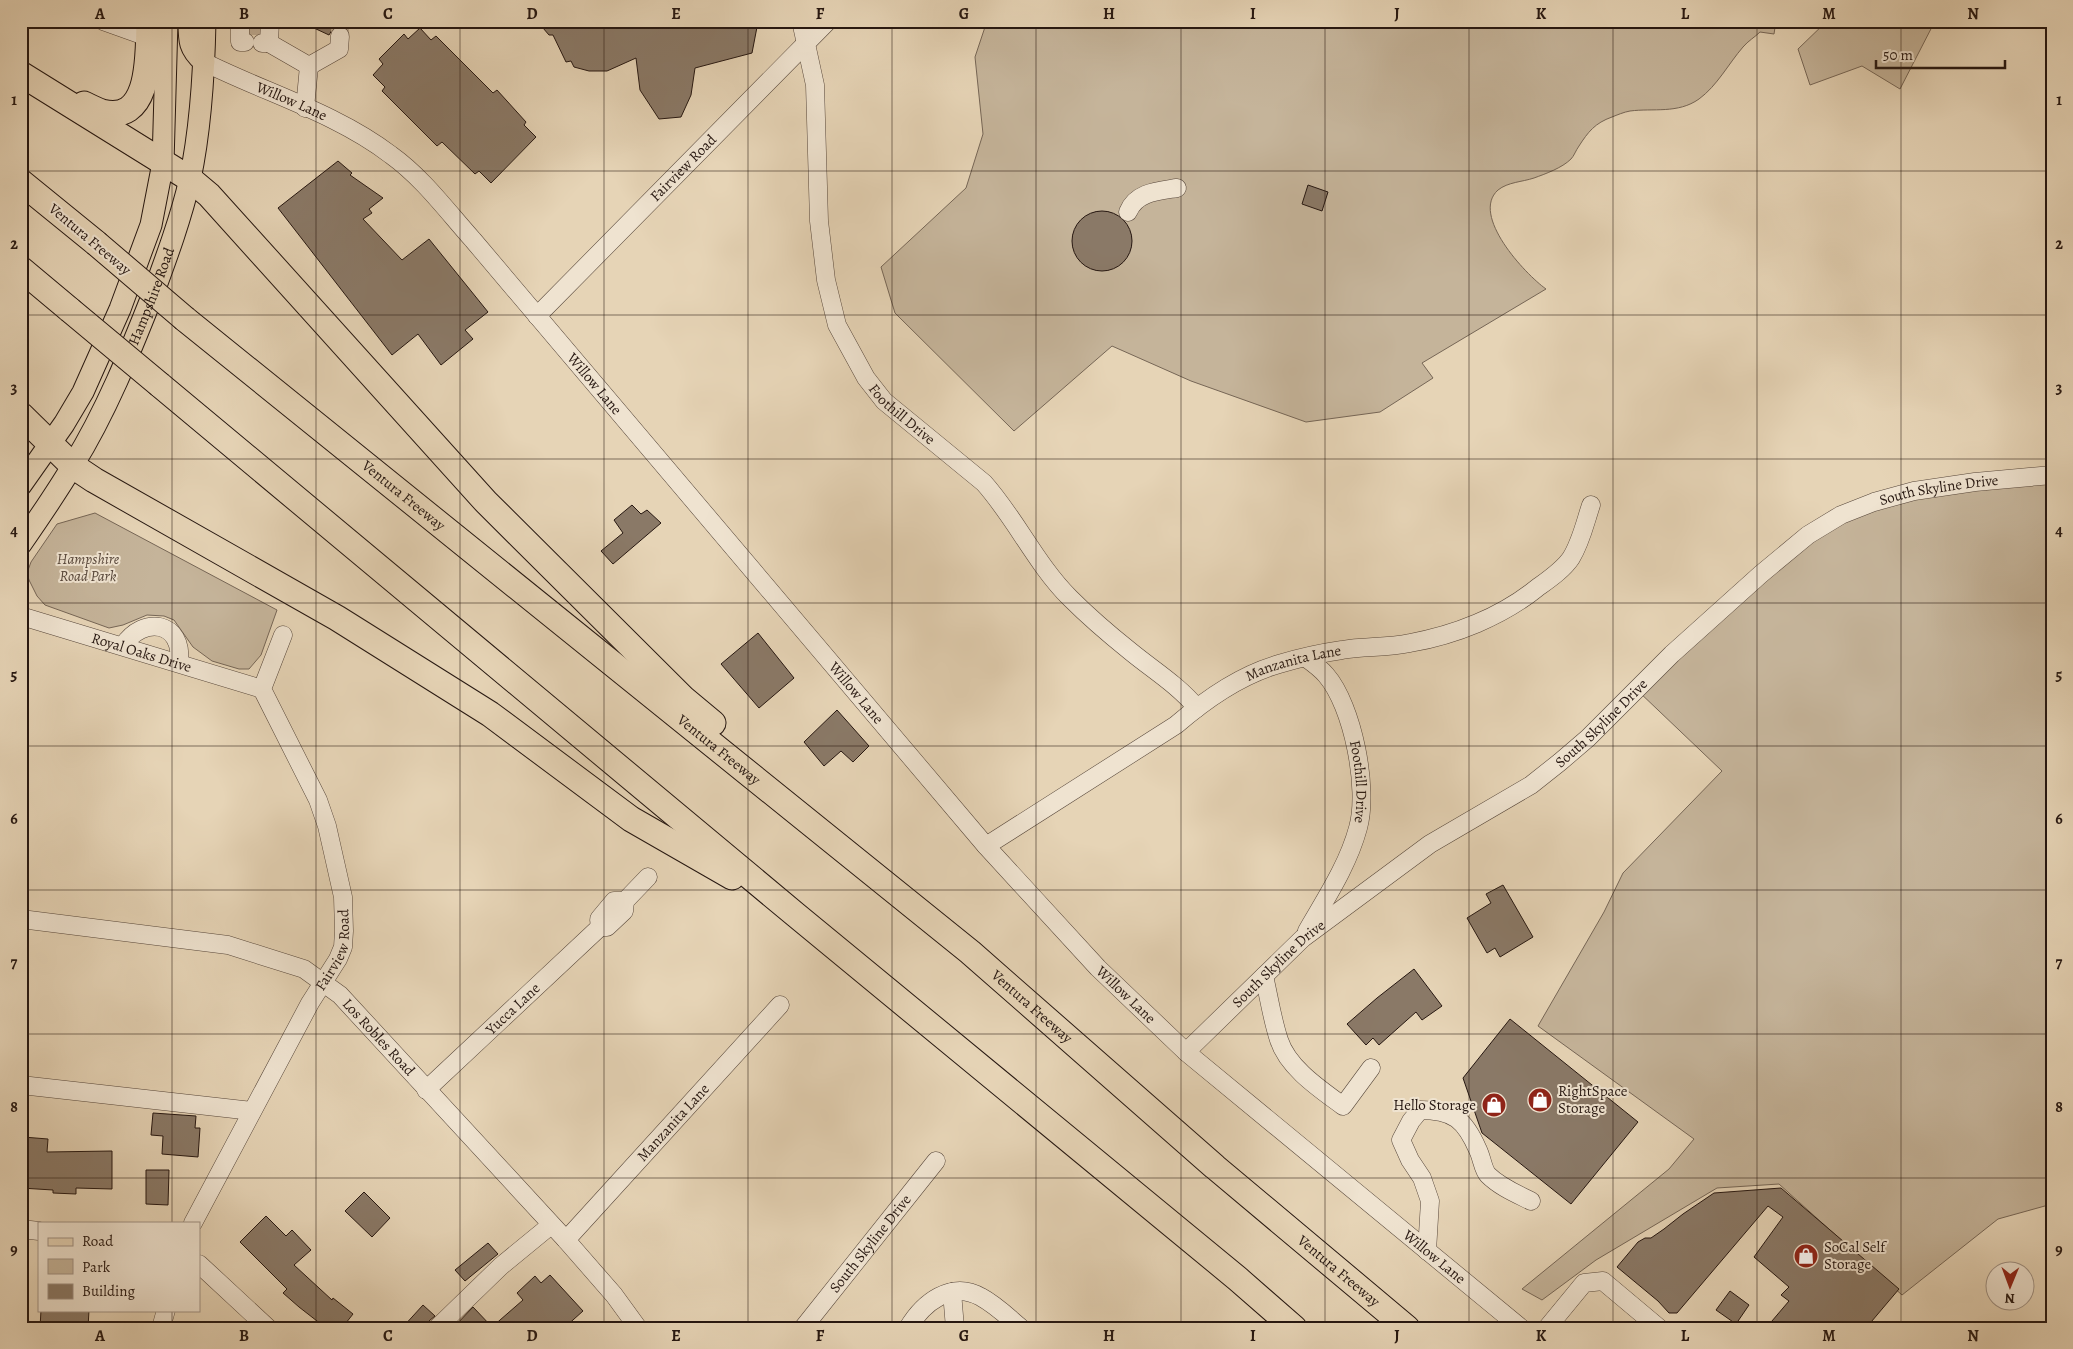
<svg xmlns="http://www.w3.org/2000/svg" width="2073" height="1349" viewBox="0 0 2073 1349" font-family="Alegreya,serif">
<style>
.green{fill:#c5b49a;stroke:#766656}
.building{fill:#8a7967;stroke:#261711}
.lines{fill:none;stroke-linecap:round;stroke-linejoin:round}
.minor-tunnel{stroke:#c0ae95;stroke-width:18;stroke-dasharray:18 9;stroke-linecap:butt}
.minor-casing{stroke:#56463a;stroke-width:19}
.major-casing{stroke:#261711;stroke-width:23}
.highway-casing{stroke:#261711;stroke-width:27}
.minor{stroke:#efe3d0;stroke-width:18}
.major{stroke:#e6d4b6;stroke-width:21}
.highway{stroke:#e6d4b6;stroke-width:25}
.highway-bridge-casing{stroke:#261711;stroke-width:27;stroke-linecap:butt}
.highway-bridge{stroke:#e6d4b6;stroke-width:25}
.grid{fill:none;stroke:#261711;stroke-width:1;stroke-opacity:0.55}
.labels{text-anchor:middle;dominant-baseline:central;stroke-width:4;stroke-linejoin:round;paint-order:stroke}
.street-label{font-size:15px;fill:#261711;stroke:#efe3d0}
.park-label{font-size:15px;font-style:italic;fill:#56463a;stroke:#efe3d0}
.poi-label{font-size:15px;fill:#261711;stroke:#efe3d0;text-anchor:start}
.neatline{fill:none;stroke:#261711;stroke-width:2}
.grid-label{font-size:16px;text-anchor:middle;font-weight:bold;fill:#261711}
</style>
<rect width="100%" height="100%" fill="#e6d4b6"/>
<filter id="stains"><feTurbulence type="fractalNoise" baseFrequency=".004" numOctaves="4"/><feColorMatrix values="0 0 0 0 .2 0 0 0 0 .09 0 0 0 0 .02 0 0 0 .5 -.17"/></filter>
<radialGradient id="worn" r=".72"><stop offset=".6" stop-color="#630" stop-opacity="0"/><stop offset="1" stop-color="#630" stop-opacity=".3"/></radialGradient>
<path class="green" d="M987,21H1776L1774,34L1760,32C1755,37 1748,41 1743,47C1729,63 1717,86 1699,99C1678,114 1653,108 1630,111C1624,112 1617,115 1612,117C1595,123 1588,132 1579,146C1576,150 1574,156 1571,159C1562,168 1545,174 1534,178C1522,182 1508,182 1498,190C1470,215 1525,274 1546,289L1422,363L1433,378L1380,412L1306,422L1191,381L1112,346L1014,431L895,313L881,267L966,188L983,134L975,57Z
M1827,21H1935L1900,89L1862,66L1810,85L1798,49Z
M2052,475V1204L1998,1219L1902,1295L1779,1184L1717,1188L1596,1260L1542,1300L1522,1289L1669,1169L1694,1139L1538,1026L1604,912L1623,873L1722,771L1637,690L1761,574L1874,502Z
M95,513L277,610L261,655L249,669H239L212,661L193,647L174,620L164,616L147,615L123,625L109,628L45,605L37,596L29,580L27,573L31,562L57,524Z"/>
<path class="building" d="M299,21H347V28L341,26H336L332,30L329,35Z
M537,21H748L757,27L752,53L695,68L691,95L681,117L659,119L640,90L636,58L607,71H589L574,67L571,61L566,62L553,35H549Z
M420,28L431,40L436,36L493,93L497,90L526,122L524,125L536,137L491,183L479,171L475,174L442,142L437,146L382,91L385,87L373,75L383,64L379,59L404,34L408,39Z
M338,161L352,173L350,175L383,198L369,209L372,213L363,219L402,260L429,239L488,312L465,330L473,339L441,365L418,334L392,355L278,208Z
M1308,185L1328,192L1322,211L1302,204Z
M1072 241a30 30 0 1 1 60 0a30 30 0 1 1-60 0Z
M632,505L641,514L647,510L661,523L613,564L601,551L623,533L614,520Z
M758,633L794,678L759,708L721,664Z
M837,710L869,746L853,762L841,751L824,766L804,742Z
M1503,885L1533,937L1500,957L1495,948L1487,953L1467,918L1491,903L1486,894Z
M1414,969L1442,1006L1422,1020L1416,1012L1379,1045L1373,1038L1366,1045L1347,1024L1377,998Z
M1510,1019L1638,1122L1571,1204L1482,1133L1463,1078Z
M153,1113L196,1116L195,1128H200L198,1157L162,1154L163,1136L151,1135Z
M23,1137L48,1139L47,1152L112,1151V1189L76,1188V1194L53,1193V1190L21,1188Z
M146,1170H169L168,1205L146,1204Z
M1781,1188L1899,1289L1866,1328H1766L1789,1301L1781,1295L1789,1287L1754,1257L1783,1217L1768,1206L1677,1313H1669L1658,1301L1617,1267L1638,1242L1645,1238H1651L1664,1229L1683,1214L1714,1193Z
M364,1192L390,1218L372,1237L345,1211Z
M266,1216L286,1236L292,1230L311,1250L294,1265L332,1300L333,1298L353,1314L342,1328H326L299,1307L283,1293L287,1289L240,1242Z
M488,1243L498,1254L465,1281L455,1270Z
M550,1275L583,1311L564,1328H453L473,1307L492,1327L523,1300L517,1293L535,1276L541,1283Z
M1730,1291L1749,1305L1736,1324L1716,1310Z
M423,1305L435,1316L429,1321L427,1328H402Z
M41,1310H89L88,1328H40Z"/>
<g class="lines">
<path class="minor-tunnel" d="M245,26H262
M340,36V21"/>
<defs>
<g id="minor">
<path d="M103,21L159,41"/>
<path d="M240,21V42H245"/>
<path id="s1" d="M801,21L815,85L819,221L826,280L837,325L866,378L884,401L984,483C1016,519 1036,564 1070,598C1089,617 1110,635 1130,651C1153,670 1178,685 1197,708"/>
<path d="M262,43H269L270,21"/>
<path d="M269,43L309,66"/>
<path id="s2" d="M204,62C266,93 336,113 391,155C423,178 447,211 473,240L986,846L1098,968L1186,1052L1521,1328"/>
<path d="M309,66L339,49L340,36"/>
<path d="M305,108L309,66"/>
<path d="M1128,212C1136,192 1158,191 1177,188"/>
<path id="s3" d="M537,316L828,21"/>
<path id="s4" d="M21,616L262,689"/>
<path d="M123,646C143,615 184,621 179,663"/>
<path id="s5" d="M1306,658C1313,663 1321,669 1326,675C1353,706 1369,789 1358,828C1348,865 1326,898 1307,931"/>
<path id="s6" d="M986,846L1176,725C1206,699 1240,675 1279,664C1299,658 1321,653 1342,650C1364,646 1387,648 1410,643C1455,635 1501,617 1537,588C1548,580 1563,570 1571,558C1581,542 1585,523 1591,505"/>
<path id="s7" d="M21,919L228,945L304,969L340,995L566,1240L614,1295L638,1328"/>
<path d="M600,927L599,919L614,901H625"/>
<path d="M1264,976C1269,997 1272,1019 1279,1040C1288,1068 1320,1089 1343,1106L1371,1068"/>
<path id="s8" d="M1186,1052L1303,938L1430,844L1531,785L1560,762L1588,738L1672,654L1761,574L1808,535L1841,515L1874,502L1914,491L1975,482L2052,475"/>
<path d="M21,1085L252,1111"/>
<path id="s9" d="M426,1090L600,927H607L624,911L625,901L648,877"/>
<path id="s10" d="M193,1223L310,1003L338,959L343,947L344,931L343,897L327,826L318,800L262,689L283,635"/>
<path d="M21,1229L39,1231"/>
<path id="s11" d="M566,1240L780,1005"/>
<path d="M1427,1251L1430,1201L1422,1178L1410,1160L1401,1140L1411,1121L1420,1110C1454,1110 1465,1120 1478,1150C1482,1158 1483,1170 1488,1175C1500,1187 1517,1194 1531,1201"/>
<path d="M199,1264L268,1328"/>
<path d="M952,1292L955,1328"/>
<path d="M161,1328L166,1310"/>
<path d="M437,1328L501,1266L551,1225"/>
<path id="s12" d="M803,1328L936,1161"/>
<path d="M908,1328C923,1303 951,1280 981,1297C996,1305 1009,1318 1021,1328"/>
<path d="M1547,1328L1584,1283L1603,1281L1659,1328"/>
</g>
<g id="major">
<path d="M189,21C189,41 189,49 204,62"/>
<path d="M21,485L64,424L83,392L120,309L151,225L163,163L167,21"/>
<path id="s13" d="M21,544C39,518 57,492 73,465C106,412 130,352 153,294C167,256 181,218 190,179C201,127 204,75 205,21"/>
</g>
<g id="highway">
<path d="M21,74L190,179L209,195L486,502L683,698L713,723"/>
<path d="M84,104C90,107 96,110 102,112C152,125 148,52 149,21"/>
<path d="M21,182L96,243"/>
<path d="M21,269L70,310"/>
<path id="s14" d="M185,319L970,952L1215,1167L1407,1328"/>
<path d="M160,385L796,915L1238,1279L1294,1328"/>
<path d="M21,415L73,466L94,480L337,618L490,714L631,819L732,877"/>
</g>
</defs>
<use href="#minor" class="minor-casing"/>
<use href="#major" class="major-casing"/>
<use href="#highway" class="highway-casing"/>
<use href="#minor" class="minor"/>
<use href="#major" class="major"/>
<use href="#highway" class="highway"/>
<defs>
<path id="highway-bridge" d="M96,243L185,319
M70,310L160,385"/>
</defs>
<use href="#highway-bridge" class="highway-bridge-casing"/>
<use href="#highway-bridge" class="highway-bridge"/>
</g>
<path class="grid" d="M172,21V1223M316,21V1328M460,21V1328M604,21V1328M748,21V1328M892,21V1328M1036,21V1328M1181,21V1328M1325,21V1328M1469,21V1328M1613,21V1328M1757,21V1328M1901,21V1328M21,171H2052M21,315H2052M21,459H2052M21,603H2052M21,746H2052M21,890H2052M21,1034H2052M21,1178H2052M172,1310V1328"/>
<defs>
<symbol id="shop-disc" viewBox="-11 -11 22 22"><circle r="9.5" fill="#8f2418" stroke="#efe3d0"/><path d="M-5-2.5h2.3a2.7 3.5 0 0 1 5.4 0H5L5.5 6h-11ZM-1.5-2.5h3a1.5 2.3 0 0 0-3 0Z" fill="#fff"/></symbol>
</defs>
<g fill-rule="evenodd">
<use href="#shop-disc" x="1526" y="1086" width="28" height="28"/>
<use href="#shop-disc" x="1480" y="1091" width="28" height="28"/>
<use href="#shop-disc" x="1792" y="1242" width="28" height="28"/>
</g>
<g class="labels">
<g class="street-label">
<text stroke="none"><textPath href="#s2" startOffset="96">Willow Lane</textPath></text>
<text stroke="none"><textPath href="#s3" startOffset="208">Fairview Road</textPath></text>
<text transform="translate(90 239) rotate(40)">Ventura Freeway</text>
<text stroke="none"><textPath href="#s13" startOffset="281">Hampshire Road</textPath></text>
<text stroke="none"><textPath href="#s2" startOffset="516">Willow Lane</textPath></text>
<text stroke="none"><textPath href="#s1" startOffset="419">Foothill Drive</textPath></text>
<text stroke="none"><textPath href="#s8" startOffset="952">South Skyline Drive</textPath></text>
<text stroke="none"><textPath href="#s14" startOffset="281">Ventura Freeway</textPath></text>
<text stroke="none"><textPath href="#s4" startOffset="126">Royal Oaks Drive</textPath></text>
<text stroke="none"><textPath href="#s6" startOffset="360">Manzanita Lane</textPath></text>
<text stroke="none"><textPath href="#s2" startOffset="921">Willow Lane</textPath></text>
<text stroke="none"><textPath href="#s8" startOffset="532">South Skyline Drive</textPath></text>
<text stroke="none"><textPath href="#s14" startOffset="686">Ventura Freeway</textPath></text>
<text stroke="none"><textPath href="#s5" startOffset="140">Foothill Drive</textPath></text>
<text stroke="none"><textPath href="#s10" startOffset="309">Fairview Road</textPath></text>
<text stroke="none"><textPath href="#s8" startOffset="128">South Skyline Drive</textPath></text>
<text stroke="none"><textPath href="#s2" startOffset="1326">Willow Lane</textPath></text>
<text stroke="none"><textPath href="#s14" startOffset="1091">Ventura Freeway</textPath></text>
<text stroke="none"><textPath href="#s9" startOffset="119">Yucca Lane</textPath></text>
<text stroke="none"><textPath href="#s7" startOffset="390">Los Robles Road</textPath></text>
<text stroke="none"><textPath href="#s11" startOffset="159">Manzanita Lane</textPath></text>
<text stroke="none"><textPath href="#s12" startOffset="108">South Skyline Drive</textPath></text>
<text stroke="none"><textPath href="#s2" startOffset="1731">Willow Lane</textPath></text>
<text stroke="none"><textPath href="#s14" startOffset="1496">Ventura Freeway</textPath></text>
</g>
<g class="park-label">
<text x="88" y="559">Hampshire<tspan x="88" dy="17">Road Park</tspan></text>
</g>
<g class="poi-label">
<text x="1558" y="1091">RightSpace<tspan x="1558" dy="17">Storage</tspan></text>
<text x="1476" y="1105" text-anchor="end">Hello Storage</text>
<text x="1824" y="1247">SoCal Self<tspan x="1824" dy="17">Storage</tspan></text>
</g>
</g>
<rect width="2073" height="1349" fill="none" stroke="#e6d4b6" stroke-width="55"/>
<rect x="38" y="1222" width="162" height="90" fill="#efe3d0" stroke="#9f9184"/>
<rect x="48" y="1238" width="25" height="8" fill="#e6d4b6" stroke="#9f9184"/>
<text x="82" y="1246" font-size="15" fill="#261711">Road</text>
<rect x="48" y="1259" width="25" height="15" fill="#c5b49a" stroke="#9f9184"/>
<text x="82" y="1272" font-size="15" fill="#261711">Park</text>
<rect x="48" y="1284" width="25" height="15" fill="#8a7967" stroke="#9f9184"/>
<text x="82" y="1296" font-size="15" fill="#261711">Building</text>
<g transform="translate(2010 1286) rotate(181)"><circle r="24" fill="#efe3d0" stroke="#9f9184"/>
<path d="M0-4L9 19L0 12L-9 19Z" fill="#8f2418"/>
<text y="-8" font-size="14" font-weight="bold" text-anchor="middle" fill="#261711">N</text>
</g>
<path d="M1876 60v8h129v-8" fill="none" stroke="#261711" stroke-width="2.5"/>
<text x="1883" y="60" font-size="15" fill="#261711" stroke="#efe3d0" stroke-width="4" paint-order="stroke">50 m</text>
<rect x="28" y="28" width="2018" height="1294" class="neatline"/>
<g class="grid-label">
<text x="100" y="19">A</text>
<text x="244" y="19">B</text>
<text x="388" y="19">C</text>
<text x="532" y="19">D</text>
<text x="676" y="19">E</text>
<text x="820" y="19">F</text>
<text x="964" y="19">G</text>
<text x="1109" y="19">H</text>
<text x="1253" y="19">I</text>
<text x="1397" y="19">J</text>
<text x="1541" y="19">K</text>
<text x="1685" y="19">L</text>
<text x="1829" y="19">M</text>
<text x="1973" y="19">N</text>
<text x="14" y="105">1</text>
<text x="2059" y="105">1</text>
<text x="14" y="249">2</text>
<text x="2059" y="249">2</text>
<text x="14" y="393">3</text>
<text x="2059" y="393">3</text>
<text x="14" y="536">4</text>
<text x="2059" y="536">4</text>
<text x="14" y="680">5</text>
<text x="2059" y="680">5</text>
<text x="14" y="824">6</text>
<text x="2059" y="824">6</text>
<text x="14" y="968">7</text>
<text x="2059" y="968">7</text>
<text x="14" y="1112">8</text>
<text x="2059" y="1112">8</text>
<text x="14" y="1255">9</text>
<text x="2059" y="1255">9</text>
<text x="100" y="1341">A</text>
<text x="244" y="1341">B</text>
<text x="388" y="1341">C</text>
<text x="532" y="1341">D</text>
<text x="676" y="1341">E</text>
<text x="820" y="1341">F</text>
<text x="964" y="1341">G</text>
<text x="1109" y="1341">H</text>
<text x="1253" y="1341">I</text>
<text x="1397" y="1341">J</text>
<text x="1541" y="1341">K</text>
<text x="1685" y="1341">L</text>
<text x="1829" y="1341">M</text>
<text x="1973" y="1341">N</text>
</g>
<rect width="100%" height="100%" filter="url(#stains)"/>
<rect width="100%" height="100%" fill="url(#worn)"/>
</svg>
